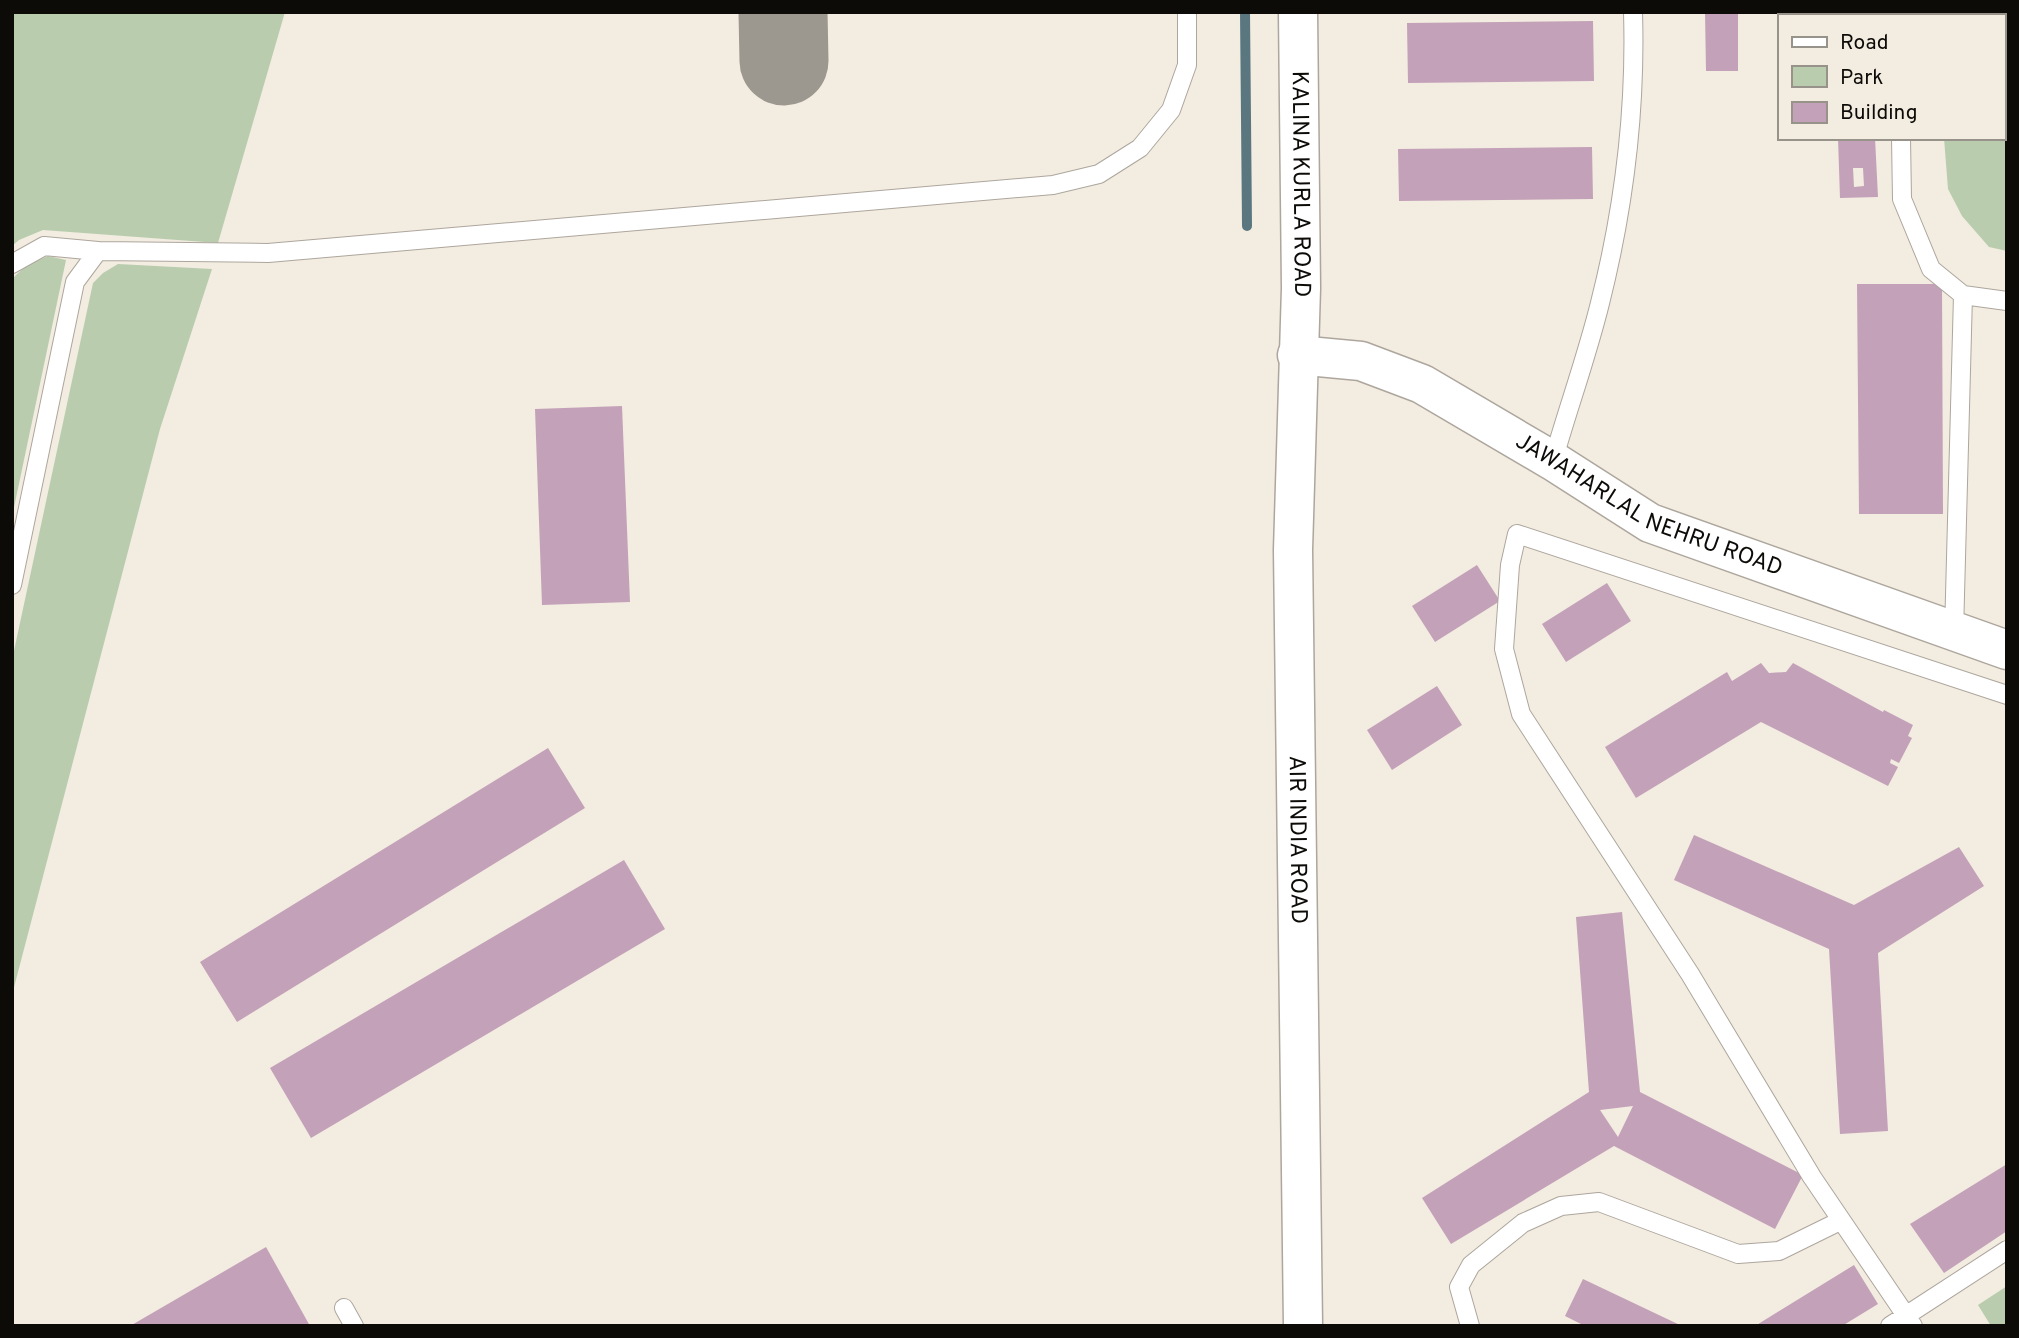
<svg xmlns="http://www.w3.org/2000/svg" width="2019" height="1338" viewBox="0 0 2019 1338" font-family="Overpass,sans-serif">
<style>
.green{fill:#b9cdae}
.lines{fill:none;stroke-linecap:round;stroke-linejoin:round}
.stream{stroke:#5a7780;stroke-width:10}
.taxiway{stroke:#9c978f;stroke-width:89}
.building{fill:#c3a1b8;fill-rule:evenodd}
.service-casing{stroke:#ada69d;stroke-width:20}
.tertiary-casing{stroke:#ada69d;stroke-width:41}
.service{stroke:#fff;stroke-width:18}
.tertiary{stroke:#fff;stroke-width:38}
.labels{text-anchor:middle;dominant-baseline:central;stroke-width:5;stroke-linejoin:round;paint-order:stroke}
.street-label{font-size:23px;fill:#0d0b08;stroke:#f3ece1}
</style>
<rect width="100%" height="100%" fill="#f3ece1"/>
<path class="green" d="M12,12H285L218,243L43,230L19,240L12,246Z
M2003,88H2007V251L1989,247L1962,216L1948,189L1944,138H2003Z
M48,256L66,260L12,517V280C20,268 35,261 48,256Z
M118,264L212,269L160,429L12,995V660L93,283L103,273Z
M2007,1286V1326H1991L1978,1305Z"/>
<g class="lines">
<path class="stream" d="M1245,12L1247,226"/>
<path class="taxiway" d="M783,12L784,61"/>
</g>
<path class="building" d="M1705,12H1738V71H1706Z
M1975,12H2007V33H2003V16H1975Z
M1593,21L1594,81L1408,83L1407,23Z
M1838,138H1875L1878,197L1840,198ZM1853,168H1863L1864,186L1854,187Z
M1592,147L1593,199L1399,201L1398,149Z
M1857,284H1942L1943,514H1859Z
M622,406L630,602L542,605L535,409Z
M1477,565L1500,601L1435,642L1412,606Z
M1607,583L1631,621L1566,662L1542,624Z
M1761,663L1769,673L1786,672L1793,663L1883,712L1884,710L1913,725L1908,736L1912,738L1899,763L1891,759L1890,763L1898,767L1888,786L1761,722L1636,798L1605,747L1727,672L1732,681Z
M1437,686L1462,725L1392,770L1367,730Z
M548,748L585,808L237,1022L200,962Z
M1694,835L1854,905L1959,847L1984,886L1878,953L1888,1131L1840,1134L1829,949L1674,880Z
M624,860L665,929L311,1138L270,1068Z
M1622,912L1640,1092L1803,1175L1775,1229L1614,1146L1451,1244L1422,1198L1589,1092L1576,917ZM1633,1106L1618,1137L1600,1110Z
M2007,1164V1231L1944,1273L1910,1224Z
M266,1247L310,1326H130Z
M1854,1265L1878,1304L1842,1326H1755Z
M1583,1279L1682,1326H1585L1565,1316Z"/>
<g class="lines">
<defs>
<path id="service" d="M1900,16V12
M2003,74H2007
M1901,138L1902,199L1931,269L1963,295
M12,264L44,246L98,251
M1553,461C1568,408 1587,356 1600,303C1624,208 1636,110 1633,12
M12,585L75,282L98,251L268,253L1053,185L1099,174L1140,148L1171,110L1187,65V12
M1954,633L1963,295L2007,301
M344,1308L354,1326
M1470,1326L1459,1287L1471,1265L1523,1223L1561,1206L1599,1202L1738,1254L1779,1251L1840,1221
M1890,1326L2007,1250
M1913,1326L1812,1177L1690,974L1521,714L1504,649L1510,565L1517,534L2007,695"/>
<g id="tertiary">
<path id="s1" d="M1298,12L1301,288L1293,550L1303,1326"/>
<path id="s2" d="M1297,355L1361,361L1422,384L1553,461L1650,523L2007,650"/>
</g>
</defs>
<use href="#service" class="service-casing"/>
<use href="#tertiary" class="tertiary-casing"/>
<use href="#service" class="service"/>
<use href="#tertiary" class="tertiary"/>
</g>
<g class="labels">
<g class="street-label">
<text stroke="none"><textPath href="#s1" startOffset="172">KALINA KURLA ROAD</textPath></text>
<text stroke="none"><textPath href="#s2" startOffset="388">JAWAHARLAL NEHRU ROAD</textPath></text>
<text stroke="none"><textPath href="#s1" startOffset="828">AIR INDIA ROAD</textPath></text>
</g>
</g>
<rect width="2019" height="1338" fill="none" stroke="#0d0b08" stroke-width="28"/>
<rect x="1778" y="14" width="228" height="126" fill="#f3ece1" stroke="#97928a" stroke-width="2"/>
<rect x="1792" y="37" width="35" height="10" fill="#ffffff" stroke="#97928a" stroke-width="2"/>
<text x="1840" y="49" font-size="21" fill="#0d0b08">Road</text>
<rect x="1792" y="66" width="35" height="21" fill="#b9cdae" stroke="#97928a" stroke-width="2"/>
<text x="1840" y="84" font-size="21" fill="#0d0b08">Park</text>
<rect x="1792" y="102" width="35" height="21" fill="#c3a1b8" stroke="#97928a" stroke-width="2"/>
<text x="1840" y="119" font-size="21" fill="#0d0b08">Building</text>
</svg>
